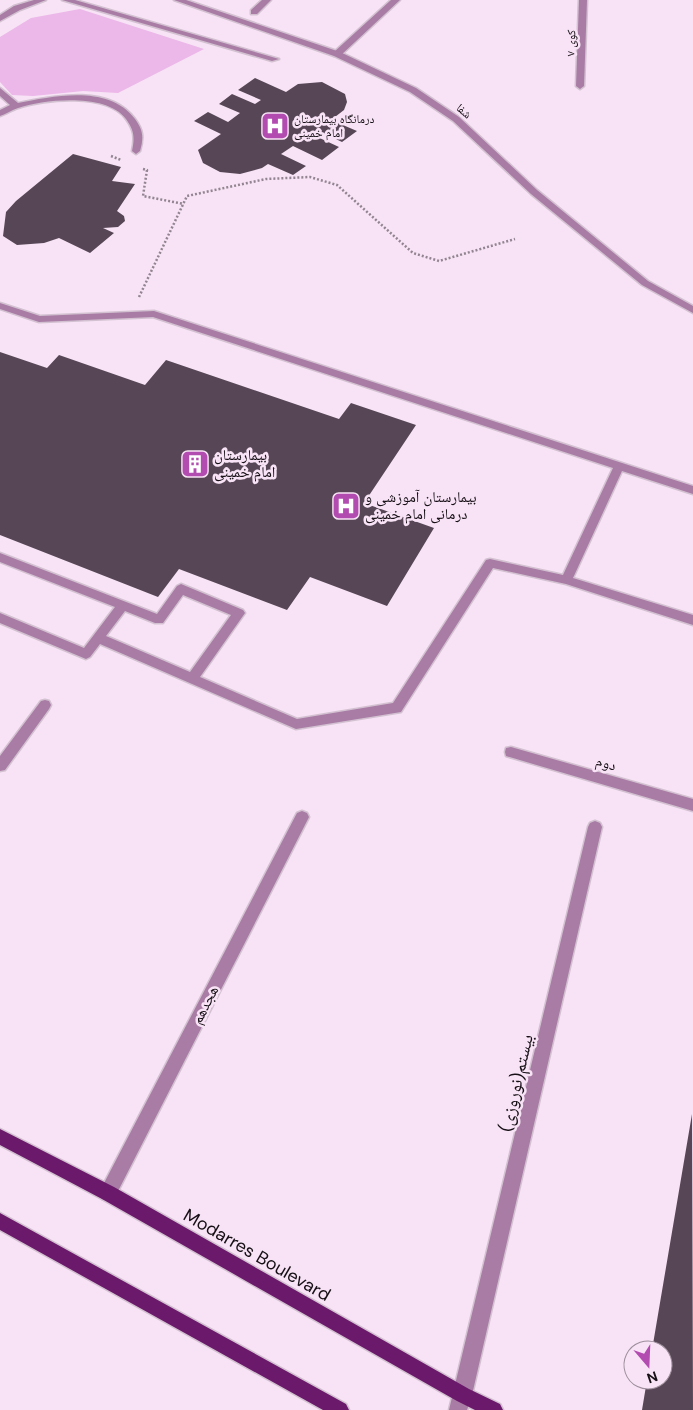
<svg xmlns="http://www.w3.org/2000/svg" width="693" height="1410" viewBox="0 0 693 1410" font-family="'DM Sans','Noto Naskh Arabic',sans-serif">
<style>
.green{fill:#ecb7e9}
.building{fill:#574756}
.lines{fill:none;stroke-linecap:round;stroke-linejoin:round}
.service-casing{stroke:#d3c1d1;stroke-width:3}
.minor-casing{stroke:#d3c1d1;stroke-width:3}
.tertiary-casing{stroke:#d3c1d1;stroke-width:3}
.primary-casing{stroke:#d3c1d1;stroke-width:3}
.path{stroke:#928490;stroke-width:2.5;stroke-dasharray:2 2;stroke-linecap:butt}
.service{fill:#a87ca5;fill-rule:evenodd}
.minor{fill:#a87ca5;fill-rule:evenodd}
.tertiary{fill:#a87ca5;fill-rule:evenodd}
.primary{fill:#6b196a;fill-rule:evenodd}
.labels{text-anchor:middle;dominant-baseline:central;stroke-width:5;stroke-linejoin:round;paint-order:stroke}
.far-street-label{font-size:12px;fill:#160f15;stroke:#f7e3f5}
.far-poi-label{font-size:12px;fill:#160f15;stroke:#f7e3f5;text-anchor:start}
.poi-label{font-size:15px;fill:#160f15;stroke:#f7e3f5;text-anchor:start}
.street-label{font-size:15px;fill:#160f15;stroke:#f7e3f5}
.near-street-label{font-size:18px;fill:#160f15;stroke:#f7e3f5}
</style>
<rect width="100%" height="100%" fill="#f7e3f5"/>
<path class="green" d="M80,9L204,49L118,93L83,91L33,96L12,95L0,82V37L31,18Z"/>
<path class="building" d="M255,78L286,92L298,84L322,82L345,94L347,102L344,110L331,120L357,131L342,142L317,130L311,134L339,147L322,160L293,146L281,154L306,166L293,175L268,164L262,168L240,174L220,172L203,163L198,150L221,134L194,121L208,112L228,122L240,113L219,104L232,94L255,104L261,100L238,90Z
M73,154L121,167L112,181L135,184L117,211L124,216L125,221L118,227L103,228L114,233L90,253L59,238L44,243L17,245L3,236L6,212L16,201Z
M0,352L47,368L59,355L145,385L166,360L339,419L351,403L416,425L364,503L434,528L387,606L310,577L287,610L179,569L158,597L0,535Z
M692,1114L693,1410H642L647,1380H663V1350H652Z"/>
<g class="lines">
<defs>
<path id="service" d="M34,0H46L20,10L0,21V15L14,6Z
M62,0H75L279,59L272,61Z
M0,88L18,103C54,96 109,84 135,119C143,130 144,137 140,151L136,154L132,151C135,137 134,130 126,119C107,93 45,99 18,108C12,110 6,114 0,116V110L10,105L0,96Z
M0,303L40,316L154,311L693,486V494L622,471L573,578L693,615V625L566,584L493,568L401,712L296,729L100,644L90,657L86,659L0,623V613L84,648L115,607L0,562V553L157,614L177,586L181,584L243,610L245,613L200,677L297,719L393,703L486,560L490,559L563,575L613,468L153,317L39,322L0,309ZM183,595L231,615L190,672L106,636L125,611L155,623H163Z"/>
<path id="minor" d="M262,0H271L257,14H251V10Z
M391,0H400L340,56H334V52Z
M579,0H587L584,86L580,89L576,86Z
M45,700L49,701L51,705L49,709L5,770L0,771V756L41,701Z
M511,747L693,799V811L506,756L505,752L506,748Z
M302,811L307,813L309,817L307,821L114,1199L108,1201L102,1199L100,1193L102,1187L297,813Z
M595,821L600,823L602,827L472,1395L467,1410H449L588,827L590,823Z"/>
<path id="tertiary" d="M174,0H186L340,52L416,88L459,117L537,190L648,281L693,306V313L642,285L531,194L453,121L410,92L334,56Z"/>
<path id="primary" d="M0,1129L114,1187L469,1389L500,1404L503,1410H475L457,1401L102,1199L0,1145Z
M0,1213L346,1404L349,1410H323L0,1230Z"/>
</defs>
<use href="#service" class="service-casing"/>
<use href="#minor" class="minor-casing"/>
<use href="#tertiary" class="tertiary-casing"/>
<use href="#primary" class="primary-casing"/>
<path class="path" d="M111,156L121,160
M143,169L147,170L143,196L184,204
M139,297L187,196L266,179L310,177L337,185L413,253L439,261L515,239"/>
<use href="#service" class="service"/>
<use href="#minor" class="minor"/>
<use href="#tertiary" class="tertiary"/>
<use href="#primary" class="primary"/>
</g>
<defs>
<symbol id="hospital-square" viewBox="-11 -11 22 22"><rect x="-9" y="-9" width="18" height="18" rx="4" fill="#b34cb0" stroke="#f7e3f5"/><path d="M-5-5h3v3.5h4V-5h3V5h-3V1.5h-4V5h-3Z" fill="#fff"/></symbol>
<symbol id="building-square" viewBox="-11 -11 22 22"><rect x="-9" y="-9" width="18" height="18" rx="4" fill="#b34cb0" stroke="#f7e3f5"/><path d="M-4-6H4V6H1V3H-1V6H-4ZM-2.5-4.3h1.7v1.8h-1.7ZM.8-4.3h1.7v1.8H.8ZM-2.5-1h1.7V.8h-1.7ZM.8-1h1.7V.8H.8Z" fill="#fff"/></symbol>
</defs>
<g fill-rule="evenodd">
<use href="#hospital-square" x="259" y="110" width="32" height="32"/>
<use href="#building-square" x="179" y="448" width="32" height="32"/>
<use href="#hospital-square" x="330" y="490" width="32" height="32"/>
</g>
<g class="labels">
<g class="far-street-label">
<text transform="translate(571 43) rotate(-88)">کوی ۷</text>
<text transform="translate(464 111) rotate(41)">شفا</text>
</g>
<g class="far-poi-label">
<text x="294" y="119">درمانگاه بیمارستان<tspan x="294" dy="14">امام خمینی</tspan></text>
</g>
<g class="poi-label">
<text x="214" y="455">بیمارستان<tspan x="214" dy="17">امام خمینی</tspan></text>
<text x="365" y="497">بیمارستان آموزشی و<tspan x="365" dy="17">درمانی امام خمینی</tspan></text>
</g>
<g class="street-label">
<text transform="translate(606 763) rotate(16)">دوم</text>
<text transform="translate(205 1005) rotate(-63)">هجدهم</text>
</g>
<g class="near-street-label">
<text transform="translate(516 1083) rotate(-77)">بیستم(نوروزی)</text>
<text transform="translate(257 1255) rotate(30)">Modarres Boulevard</text>
</g>
</g>
<g transform="translate(648 1365) rotate(161)"><circle r="24" fill="#f7e3f5" stroke="#9d8e9b"/>
<path d="M0-4L9 19L0 12L-9 19Z" fill="#b34cb0"/>
<text y="-8" font-size="14" font-weight="bold" text-anchor="middle" fill="#160f15">N</text>
</g>
</svg>
